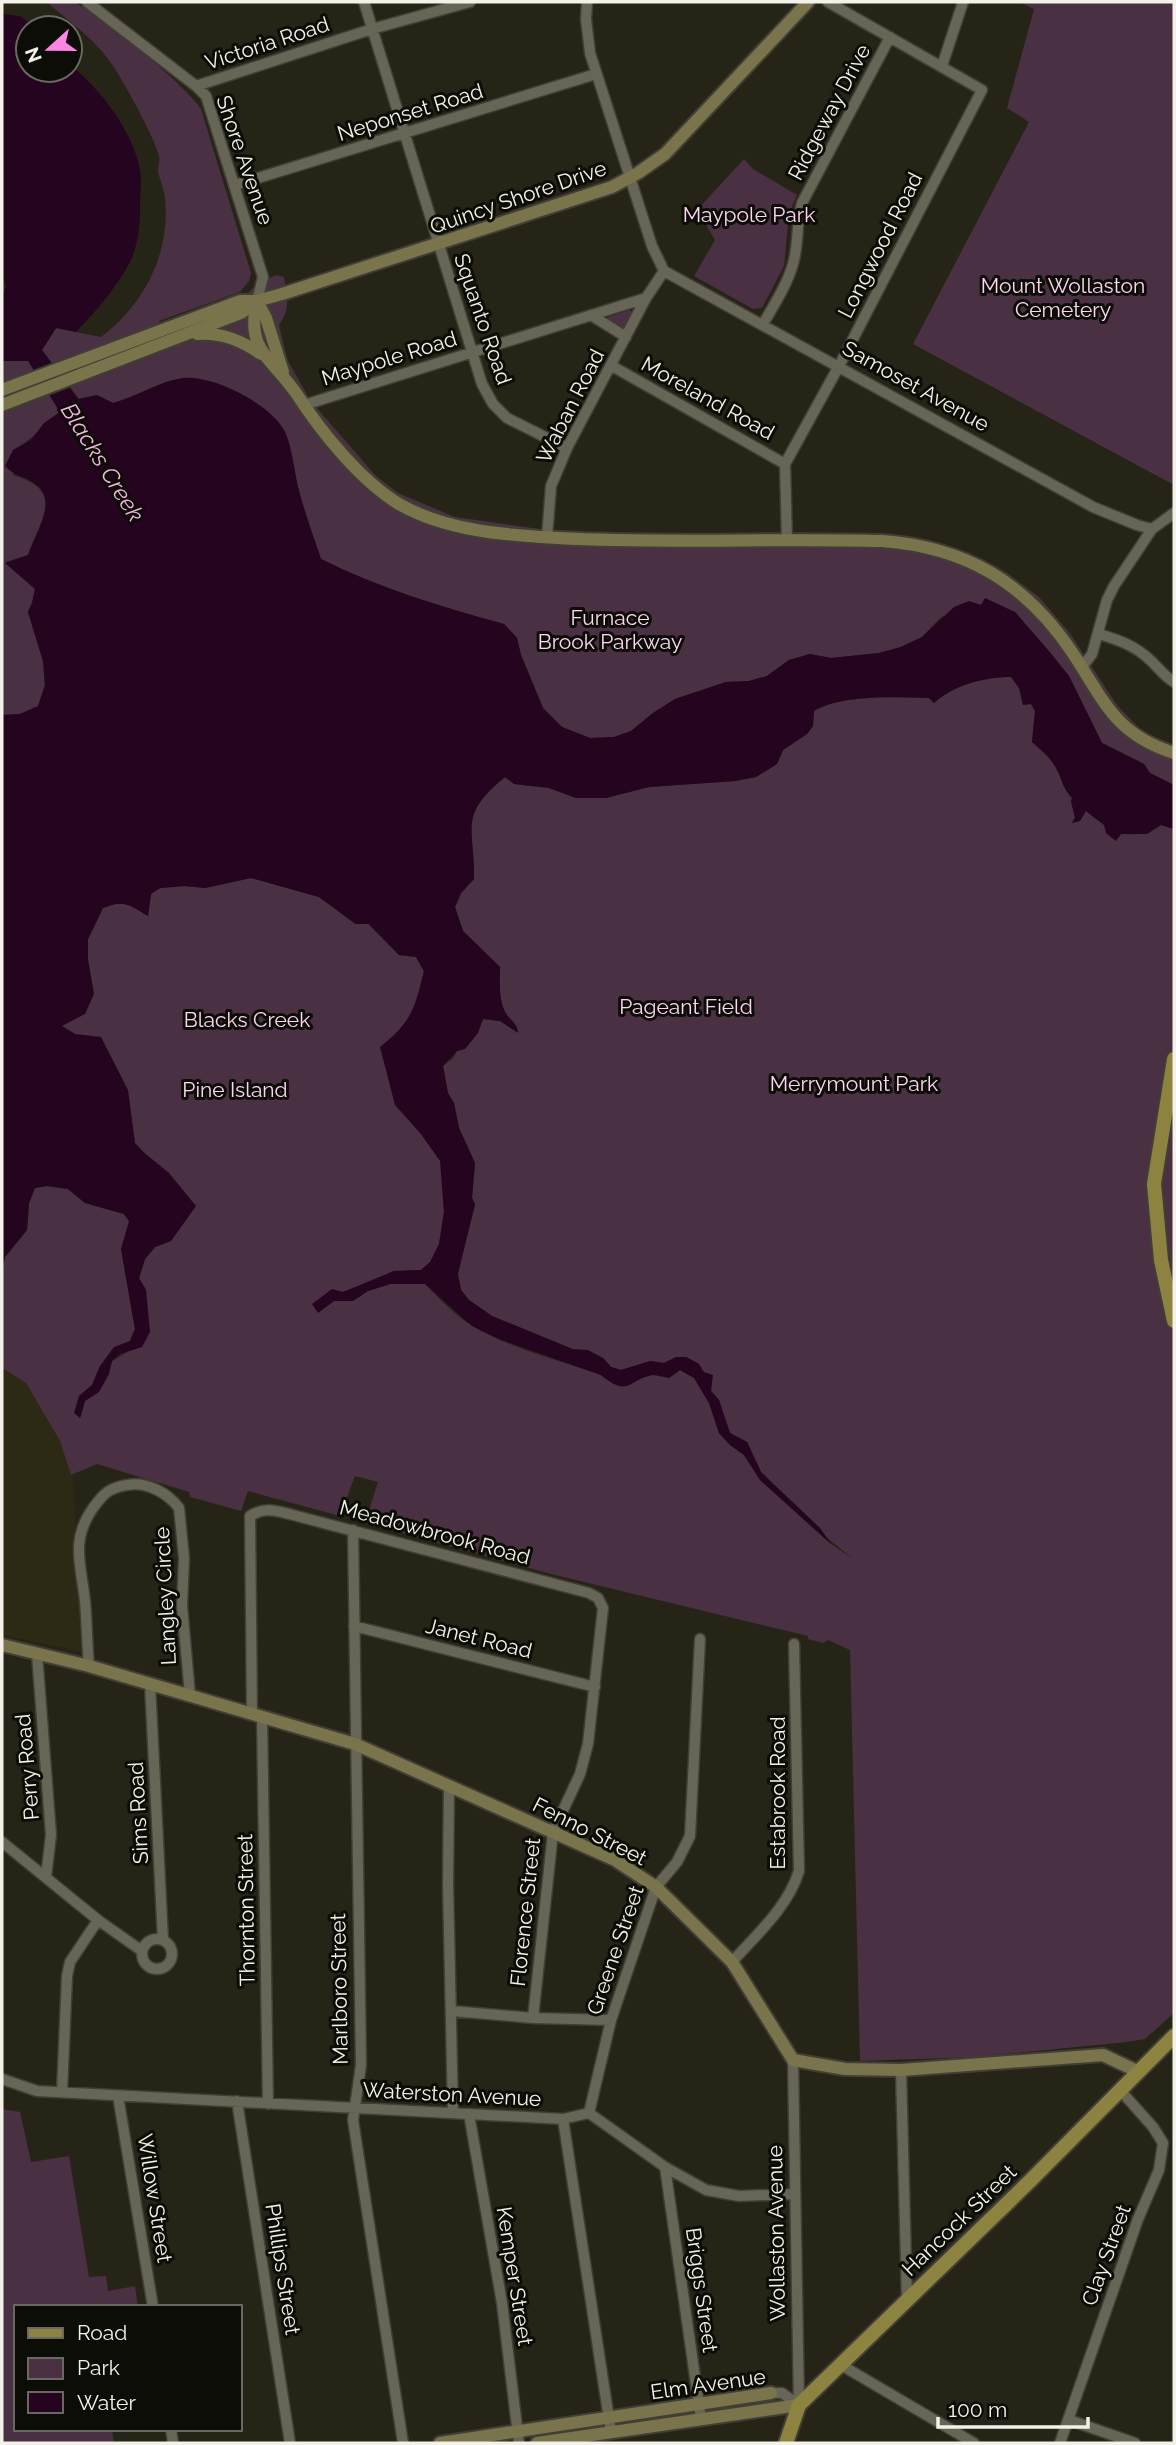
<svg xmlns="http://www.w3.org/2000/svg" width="1176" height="2445" viewBox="0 0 1176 2445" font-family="Raleway,sans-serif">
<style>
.built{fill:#2c2914}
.green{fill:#493042}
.water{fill:#25041f}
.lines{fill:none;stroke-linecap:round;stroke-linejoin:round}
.street-casing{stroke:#413f35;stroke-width:13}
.secondary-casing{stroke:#413f35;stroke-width:16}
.primary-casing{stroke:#413f35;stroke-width:18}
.street{stroke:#676555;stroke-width:10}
.secondary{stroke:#79744b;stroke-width:12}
.primary{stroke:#8c8341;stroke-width:14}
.labels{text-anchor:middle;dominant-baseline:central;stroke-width:6;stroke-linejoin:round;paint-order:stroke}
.street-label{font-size:21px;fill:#f3f2e8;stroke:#0d0d07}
.park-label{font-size:21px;fill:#fed5f2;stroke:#0d0d07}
.water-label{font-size:23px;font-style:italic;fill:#f7b4e5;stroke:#0d0d07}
</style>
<rect width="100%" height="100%" fill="#252416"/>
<path class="built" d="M2,1368L26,1383L72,1456L83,1652L2,1635Z"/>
<path class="green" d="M47,2C55,2 66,0 73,2C96,9 189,89 201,109L251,273L249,281L240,292L159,321L162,331L240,301L256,285L276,275L284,277C287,296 291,309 279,325L287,359L310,400L376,476L398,493L455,517L574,534L607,536L855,534L919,539L960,550L1007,573L1039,597L1069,632L1117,705L1142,731L1174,745V785L1150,773L1144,764L1102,743L1069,676L1015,612L981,605L941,617L922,637L901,647L879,653L831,658L810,654L789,660L767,676L749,681L726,682L675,699L653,713L631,731L614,737L590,738L562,727L543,708L521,655L517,638L504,624C441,607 379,588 321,559C313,536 306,514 299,492C294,473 292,452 285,434C278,414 223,379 201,380C170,380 142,395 113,403L97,395L79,399L42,350L56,328L101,337C144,305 171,252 165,198C164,189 160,180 158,172C158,166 160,161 159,156C155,138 121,76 109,60C93,38 67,20 47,2Z
M1020,2H1174V485L913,344L1029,122L1007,108L1034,9Z
M744,159L753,169L797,195L789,214L784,266L762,308L753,309L694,276L715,240L697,210Z
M630,310L632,313L623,328L608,322V317Z
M28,360L60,412C43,424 32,441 13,450V475C67,491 40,519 28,555L6,562L35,589L32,603L28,612L43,661L45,685L38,706L20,714L2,715V361Z
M1011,676L1019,688L1023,704H1031L1035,711L1032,742C1041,750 1050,757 1056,768C1063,781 1061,786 1072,798L1071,801L1075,818L1072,822L1086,811C1112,832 1129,844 1161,825L1174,829V2013L1145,2039L1127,2042L975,2057L860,2061L850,1650L828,1640L823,1643L808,1639V1636L555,1575L365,1523L378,1482L355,1476L340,1516L248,1491L241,1511L190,1497L189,1492L97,1464L71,1475L60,1441L26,1383L2,1368V1271L5,1257L27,1230L29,1203L35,1188L46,1186L68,1189L85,1203L124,1214L130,1222L121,1249L135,1329L130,1341L100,1366L92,1385L79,1396L80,1418L85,1401C101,1391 107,1380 112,1361L129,1351L146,1290L139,1278L145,1259L155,1247L171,1241L195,1206L135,1143L133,1130L75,1034L61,1026L94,994L88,960V939L103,908C125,899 129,904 148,916L151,894L160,888L185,886L205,888L251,878L319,897L355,924H368L399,955L416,957L424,972C414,1011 412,1021 380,1048L421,1134L441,1161L444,1212L439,1244L430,1263L421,1270L394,1271L357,1288L338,1293L318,1312L334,1301H353L368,1291L390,1284H425C440,1299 455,1316 474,1327C513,1349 559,1360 601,1375C629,1398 628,1379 652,1375C657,1375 664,1377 669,1378L680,1370L694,1378L709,1403L719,1433L730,1445L744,1455L760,1480L831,1544L852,1558L826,1537L761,1472L747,1442L730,1433L719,1400L711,1391L699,1364L686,1357H677L664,1363L650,1361L621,1370L611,1367L603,1358L573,1349L492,1316L469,1300L461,1290L457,1274L475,1205L472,1198L475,1163L459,1128L454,1103L448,1093L443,1066L453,1058L457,1051C470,1048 478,1031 483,1019L500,1021L518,1032C516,1022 511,1021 506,1013C498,999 500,983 500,967L463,931L455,907L461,893L474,879C475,827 457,817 505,777L515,784L549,788L576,798H606L649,787L735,781L756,777L777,764L783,750L807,734L813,726L814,711C841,694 898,697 929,698L934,703C954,685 985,677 1011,676Z
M2,2109L20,2112L31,2162L69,2156L89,2277L106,2276L108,2291L135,2286L138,2307H16V2429H112L114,2443H2Z"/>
<path class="water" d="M2,14L20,16L35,28H28V70H70V64C101,91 132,129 140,170C142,182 140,195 140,207C140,224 138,245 131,260C117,287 97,310 76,332L56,328L42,350L78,399L97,395L113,403C136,397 159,381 183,378C213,375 270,404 284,430C291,442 295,473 298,487C304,512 313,535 321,559C379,588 441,607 504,624L517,638L521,655L543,708L562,727L590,738L614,737L631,731L653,713L675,699L726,682L749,681L767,676L789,660L810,654L831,658L879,653L901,647L922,637L954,607L969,601L981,605L985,598L1015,612L1049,651L1069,676L1102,743L1144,764L1150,773L1174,785V829L1161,825L1147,834H1121L1116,841L1106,833L1104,825L1086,811L1080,821L1072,823L1075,818L1071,801L1072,798C1062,787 1063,780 1056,768C1050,757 1041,750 1032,742L1035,711L1031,704L1023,705L1019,688L1011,677C985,677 953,685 934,703L929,698C898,697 841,694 814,711L813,726L807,734L783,750L777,764L756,777L735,781L649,787L606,798H576L549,788L514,784L505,777C457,816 475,828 474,879L461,893L455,907L463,931L500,967C500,983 498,1000 506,1014C512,1022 517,1023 518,1033L500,1021L483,1019L478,1033L465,1049L457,1051L443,1066L448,1093L454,1103L459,1128L475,1163L472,1198L475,1204L458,1274L461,1290L469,1300L492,1316L572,1349L588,1350L603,1358L611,1367L621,1370L650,1361L664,1363L676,1357H686L699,1364L704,1372L713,1375L711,1391L719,1400L730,1433L747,1442L761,1472L820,1528L831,1544L760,1480L744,1455L730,1445L719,1433L709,1403L694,1378L680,1370L669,1378C664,1377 657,1375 652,1375C628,1380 629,1398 601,1375L499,1339L472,1326L425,1284H390L368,1291L353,1301H334L318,1313L312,1304L332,1289L343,1292L394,1271L421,1270L430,1262L439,1244L444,1212L440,1161L421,1134L395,1105L380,1047C412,1021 414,1011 424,971L416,957L399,955L369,924H356L319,897L251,878L205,888L185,886L160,888L151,894L148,916C129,905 125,899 103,908L88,939V960L94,994L85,1014L62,1026L75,1034L101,1037L128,1090L135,1143L142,1151L169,1173L196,1206L171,1241L155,1247L145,1259L139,1278L146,1290L150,1332L142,1347L120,1354L112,1361L109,1374L99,1392L85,1401L80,1418L74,1413L79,1396L92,1385L100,1366L114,1347L130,1341L135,1329L121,1249L129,1221L124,1214L85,1203L68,1189L47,1186L35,1188L29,1203L27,1230L5,1257L2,1271V715L20,714L38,706L45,685L43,661L28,612L32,603L35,589L5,563L28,555C35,534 60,500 34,483C23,475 15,477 5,466L13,450L31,440L44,423L60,412L28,361H2V297L6,286L2,276Z"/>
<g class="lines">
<defs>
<path id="street" d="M87,2L196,86L206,96L263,277L257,301
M364,2L482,384L493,404L507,418L567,448
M942,66L963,2
M196,86L372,29L470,2
M235,185L596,74
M664,271L1093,507L1137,525L1152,529
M591,315L626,337
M763,324C774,305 787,285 793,264C799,244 796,223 802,203L890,37
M612,366L785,464
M304,405L646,298
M547,537L551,486L567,448L646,298L664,271L652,246L590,53L586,19L587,2
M787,540L785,464L839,366L982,90L828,2
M1099,634C1118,640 1134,645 1149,659C1158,667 1164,676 1174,682
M1082,667L1092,654L1107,600L1114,586L1152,529L1174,513
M353,1530L361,2065L353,2120L403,2443
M354,1626L595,1687
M37,1654L51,1835L46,1877
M89,1666C87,1644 87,1623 85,1601C81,1564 70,1541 93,1508C104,1493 109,1488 127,1485C146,1481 168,1493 179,1508L184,1558L182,1606L190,1695
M150,1684L163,1940
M252,1713L250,1516C265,1506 277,1511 293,1515L589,1593L598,1598L603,1608L588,1744L580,1774L553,1832L533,2018
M262,1716L268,2104
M449,1785L448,1885L453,2113
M2,1842L98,1920L142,1951
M142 1954a15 15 0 1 1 30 0a15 15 0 1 1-30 0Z
M732,1962C757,1934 788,1907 799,1871L794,1644
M452,2011L533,2018L611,2020
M793,2060L799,2405
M901,2070L907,2300
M2,2079L37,2091L563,2119L589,2113L665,2167L706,2190L739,2196L795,2194
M62,2092L67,1976L70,1962L98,1920
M118,2096L153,2307
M237,2101L290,2443
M589,2113L611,2020L656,1887L677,1862L690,1836L700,1639
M469,2114L502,2303L519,2443
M563,2119L611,2432
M665,2167L701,2419
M841,2365L974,2443
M771,2393H782L799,2405
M1069,2420L1135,2443
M171,2429L173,2443
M1060,2443L1138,2219L1159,2170L1163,2143L1153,2127L1120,2090"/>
<path id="secondary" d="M257,301C245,352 273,358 298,396C322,433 361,481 399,504C446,531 505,535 558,538C666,544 774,538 882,541C965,547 1025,582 1072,652C1104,700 1114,734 1174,753
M257,301L266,318L283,372
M197,334C220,332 243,341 261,354
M2,390L240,301H257L282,294L612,187L638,173L665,154L808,2
M2,405L241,313L257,301
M2,1645L89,1666L355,1744L615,1860L656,1887L732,1962L793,2060L845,2069L901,2070L1103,2055L1139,2072
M440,2443L771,2393
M537,2443L799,2405"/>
<path id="primary" d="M1174,1059L1154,1184L1161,1260L1174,1321
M786,2443L799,2405L1030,2181L1174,2036"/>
</defs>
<use href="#street" class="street-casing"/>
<use href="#secondary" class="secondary-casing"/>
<use href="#primary" class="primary-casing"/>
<use href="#street" class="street"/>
<use href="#secondary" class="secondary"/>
<use href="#primary" class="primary"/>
</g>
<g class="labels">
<g class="street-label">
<text transform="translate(267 43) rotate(-18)">Victoria Road</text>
<text transform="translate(410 112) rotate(-17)">Neponset Road</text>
<text transform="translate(829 112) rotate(-62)">Ridgeway Drive</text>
<text transform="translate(245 160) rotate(71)">Shore Avenue</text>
<text transform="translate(518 197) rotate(-19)">Quincy Shore Drive</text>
<text transform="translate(880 245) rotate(-63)">Longwood Road</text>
<text transform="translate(483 319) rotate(71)">Squanto Road</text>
<text transform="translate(389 358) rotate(-17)">Maypole Road</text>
<text transform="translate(916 386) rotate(29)">Samoset Avenue</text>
<text transform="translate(708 398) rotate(29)">Moreland Road</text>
<text transform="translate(570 406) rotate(-63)">Waban Road</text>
<text transform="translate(435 1532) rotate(15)">Meadowbrook Road</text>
<text transform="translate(165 1596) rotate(-93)">Langley Circle</text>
<text transform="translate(479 1638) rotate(14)">Janet Road</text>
<text transform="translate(27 1767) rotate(-95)">Perry Road</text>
<text transform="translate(777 1793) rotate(-90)">Estabrook Road</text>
<text transform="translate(138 1813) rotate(-93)">Sims Road</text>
<text transform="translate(590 1831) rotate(27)">Fenno Street</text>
<text transform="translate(246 1910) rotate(-91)">Thornton Street</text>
<text transform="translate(525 1912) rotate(-84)">Florence Street</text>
<text transform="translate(615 1950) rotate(-71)">Greene Street</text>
<text transform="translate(339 1989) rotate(-91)">Marlboro Street</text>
<text transform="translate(452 2094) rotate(3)">Waterston Avenue</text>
<text transform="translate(155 2198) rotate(81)">Willow Street</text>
<text transform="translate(959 2220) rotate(-44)">Hancock Street</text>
<text transform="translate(776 2233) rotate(-91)">Wollaston Avenue</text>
<text transform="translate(1106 2255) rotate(-70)">Clay Street</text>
<text transform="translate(283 2269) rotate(81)">Phillips Street</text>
<text transform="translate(515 2276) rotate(81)">Kemper Street</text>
<text transform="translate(702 2290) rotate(82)">Briggs Street</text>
<text transform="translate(708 2384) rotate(-8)">Elm Avenue</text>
</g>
<g class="park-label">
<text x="749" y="214">Maypole Park</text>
<text x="1063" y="285">Mount Wollaston<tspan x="1063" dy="24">Cemetery</tspan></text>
<text x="610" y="617">Furnace<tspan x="610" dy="24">Brook Parkway</tspan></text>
<text x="686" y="1006">Pageant Field</text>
<text x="247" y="1019">Blacks Creek</text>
<text x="854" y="1083">Merrymount Park</text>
<text x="235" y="1089">Pine Island</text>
</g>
<g class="water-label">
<text transform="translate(103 462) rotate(58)">Blacks Creek</text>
</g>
</g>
<rect width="1176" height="2445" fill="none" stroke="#f3f2e8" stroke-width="7"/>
<rect x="14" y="2305" width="228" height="126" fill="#0d0d07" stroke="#696961" stroke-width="2"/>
<rect x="28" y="2328" width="35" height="10" fill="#8c8341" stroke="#696961" stroke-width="2"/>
<text x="77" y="2340" font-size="21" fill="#f3f2e8">Road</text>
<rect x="28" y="2358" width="35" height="21" fill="#493042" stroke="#696961" stroke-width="2"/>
<text x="77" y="2375" font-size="21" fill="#f3f2e8">Park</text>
<rect x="28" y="2392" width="35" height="21" fill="#25041f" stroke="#696961" stroke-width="2"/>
<text x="77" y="2410" font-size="21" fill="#f3f2e8">Water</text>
<g transform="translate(49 49) rotate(249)"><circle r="33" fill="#0d0d07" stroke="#696961" stroke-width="2"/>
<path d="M0-5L12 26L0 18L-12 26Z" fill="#fd86e2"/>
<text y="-10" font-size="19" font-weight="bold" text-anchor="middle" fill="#f3f2e8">N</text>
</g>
<path d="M938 2417v10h150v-10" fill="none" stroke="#f3f2e8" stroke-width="3.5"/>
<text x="948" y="2417" font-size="21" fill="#f3f2e8" stroke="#0d0d07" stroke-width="5" paint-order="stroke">100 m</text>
</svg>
